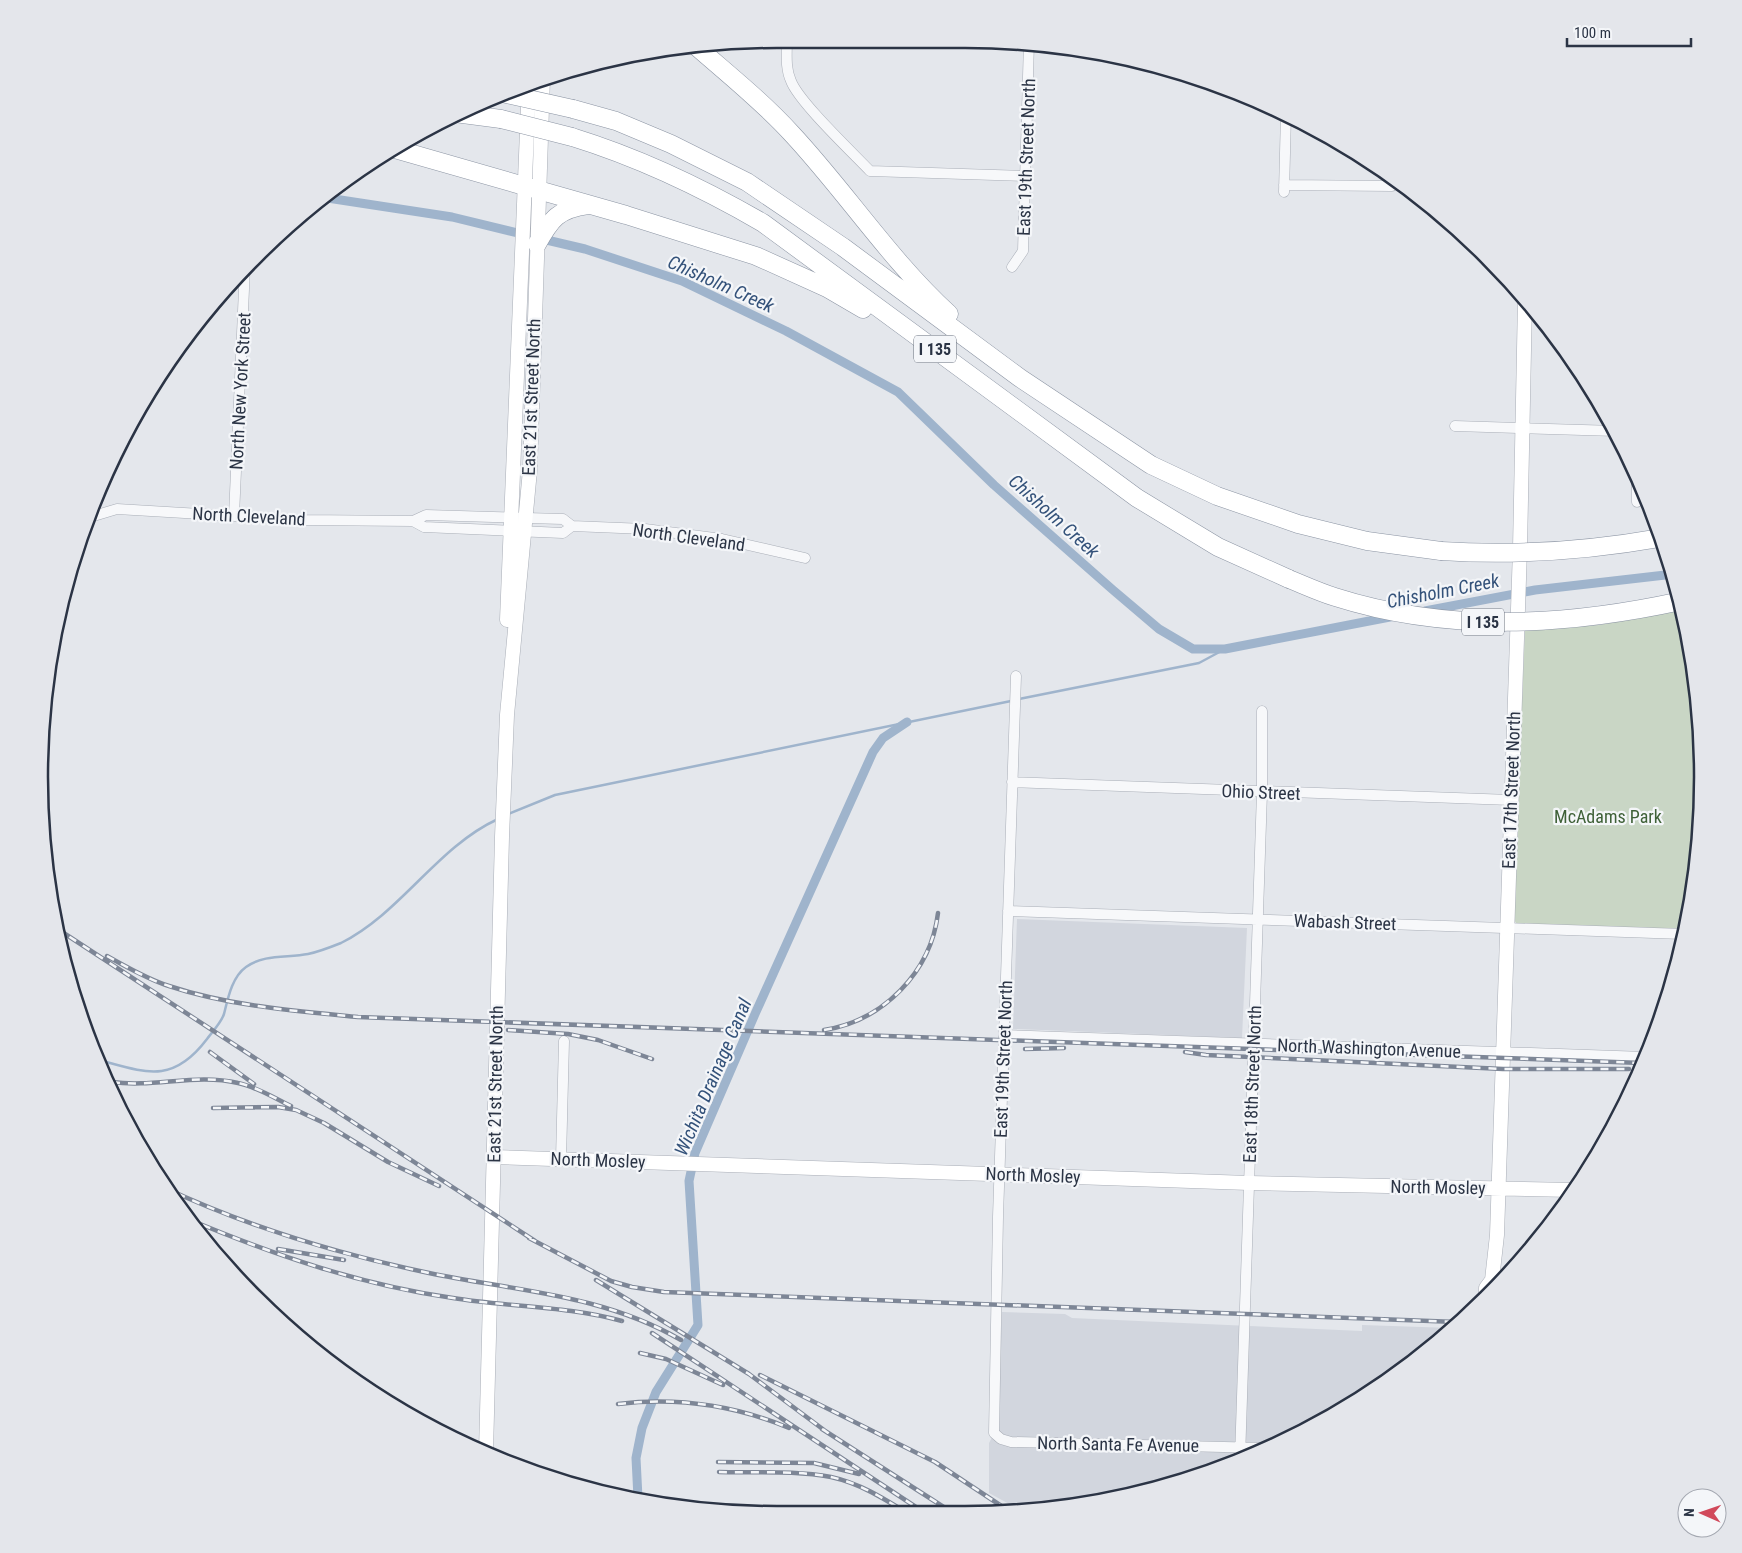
<svg xmlns="http://www.w3.org/2000/svg" width="1742" height="1553" viewBox="0 0 1742 1553" font-family="'Roboto Condensed',sans-serif">
<style>
.built{fill:#d2d6de}
.green{fill:#c9d6c5}
.lines{fill:none;stroke-linecap:round;stroke-linejoin:round}
.stream{stroke:#9fb4cc;stroke-width:2.5}
.canal{stroke:#9fb4cc;stroke-width:9}
.street-casing{stroke:#a9aeb7;stroke-width:11}
.secondary-casing{stroke:#a9aeb7;stroke-width:15}
.highway-casing{stroke:#8b94a3;stroke-width:19}
.street{stroke:#f7f8fa;stroke-width:10}
.secondary{stroke:#fff;stroke-width:14}
.highway{stroke:#fff;stroke-width:18}
.rail-casing{stroke:#7d8696;stroke-width:4.5}
.rail{stroke:#f4f6f9;stroke-width:2.5;stroke-dasharray:8;stroke-linecap:butt}
.highway-bridge-casing{stroke:#8b94a3;stroke-width:19;stroke-linecap:butt}
.highway-bridge{stroke:#fff;stroke-width:18}
.labels{text-anchor:middle;dominant-baseline:central;stroke-width:4.5;stroke-linejoin:round;paint-order:stroke}
.shield{fill:#f4f6f9;stroke:#676e7b;stroke-width:1}
.shield-label{font-size:16px;font-weight:bold;fill:#2b3445}
.street-label{font-size:18px;fill:#2b3445;stroke:#f4f6f9}
.park-label{font-size:18px;fill:#3f6138;stroke:#f4f6f9}
.water-label{font-size:19px;font-style:italic;fill:#34527a;stroke:#f4f6f9}
.rim{fill:none;stroke:#2b3445;stroke-width:2.5}
</style>
<rect width="100%" height="100%" fill="#e4e7ec"/>
<path class="built" d="M1017,919L1247,928L1242,1038L1013,1029Z
M1002,1312L1065,1314L1072,1318L1362,1331V1325L1451,1328L1414,1362L1292,1438L1156,1489L1022,1511L989,1493V1443L997,1428Z"/>
<path class="green" d="M1682,609L1702,729L1697,873L1684,929L1517,924L1513,919L1525,630L1599,625Z"/>
<g class="lines">
<path class="stream" d="M1019,699L1199,663L1225,649
M508,814L555,795L1011,701
M99,1060C147,1073 173,1084 207,1039C212,1032 221,1023 224,1014C228,998 232,977 246,967C264,954 287,958 308,954C318,952 331,947 341,943C401,913 437,847 498,819"/>
<path class="canal" d="M321,197L452,217L526,235
M538,238L585,249L682,281L786,331L898,392L994,485L1113,590L1159,629L1193,649H1225L1395,616
M1425,611L1535,590L1674,574
M638,1498L636,1458L642,1428L656,1392L698,1325L689,1181L695,1153L755,1014L873,752L883,738L907,722"/>
<defs>
<path id="street" d="M787,39C787,53 785,68 791,81C799,102 852,152 870,171L1026,176
M1006,40L1015,41
M1284,185L1392,186
M1284,192L1286,114
M1012,267L1023,251L1029,42
M1455,426L1616,431
M1637,502V477
M234,516L245,266
M87,518L117,509L301,520L413,521L426,515L563,519L572,526L645,529L722,539L805,558
M413,521L424,527L563,533L572,526
M1016,676L998,1217L994,1433L1001,1439L1011,1442L1265,1448
M1012,782L1511,800
M1008,911L1683,934
M1004,1035L1645,1057
M561,1159L564,1041
M1240,1458L1262,792V711"/>
<path id="secondary" d="M507,620L529,82
M494,1157L1249,1183L1572,1190
M1486,1295V1288L1492,1280L1497,1235L1520,549L1525,300
M486,1452L502,837L507,715L530,470L543,77"/>
<path id="highway" d="M697,47C729,75 763,102 792,134C846,192 890,260 949,314
M573,109L616,121L671,144L747,182L843,247L1020,378L1151,465L1217,496L1298,524L1367,541L1441,551
M455,113L501,119
M572,137C640,158 701,187 763,223L1137,498L1218,547L1289,579
M395,149L626,215L756,256L827,288L863,309
M537,244C551,219 558,209 588,205"/>
</defs>
<use href="#street" class="street-casing"/>
<use href="#secondary" class="secondary-casing"/>
<use href="#highway" class="highway-casing"/>
<use href="#street" class="street"/>
<use href="#secondary" class="secondary"/>
<use href="#highway" class="highway"/>
<defs>
<path id="rail" d="M56,928L535,1241
M107,956C127,967 147,979 169,986C229,1006 296,1011 358,1017L1642,1063
M508,1030L568,1034L598,1040L652,1059
M824,1030C883,1021 931,972 938,913
M1025,1049L1064,1048
M210,1052L254,1084
M1185,1052L1206,1055L1503,1069H1629
M112,1082C154,1088 196,1073 238,1083C257,1087 274,1098 291,1106
M213,1108L278,1107L296,1110L324,1123L388,1162L439,1186
M163,1187C248,1227 338,1254 429,1273C515,1291 602,1294 681,1340
M188,1219C274,1255 361,1285 453,1298C507,1307 569,1306 622,1321
M529,1238L611,1281L632,1287L664,1292L1457,1322
M278,1249L344,1260
M596,1280L749,1374L828,1433
M652,1333L925,1513
M640,1353L666,1359L723,1385
M760,1375L935,1462L1012,1513
M618,1404C678,1397 734,1405 789,1428
M822,1429L953,1513
M718,1462L814,1463L859,1474
M719,1472C756,1473 795,1470 831,1477C859,1483 883,1498 907,1513"/>
</defs>
<use href="#rail" class="rail-casing"/>
<use href="#rail" class="rail"/>
<defs>
<path id="highway-bridge" d="M502,93L573,109
M501,119L572,137
M1441,551C1516,556 1586,551 1660,538
M1289,579C1304,585 1319,592 1335,597C1448,633 1566,626 1681,601"/>
</defs>
<use href="#highway-bridge" class="highway-bridge-casing"/>
<use href="#highway-bridge" class="highway-bridge"/>
</g>
<g class="labels">
<g class="shield">
<rect x="914" y="335.5" width="42" height="27" rx="4"/>
<rect x="1462" y="608.5" width="42" height="27" rx="4"/>
</g>
<g class="shield-label">
<text x="935" y="349">I 135</text>
<text x="1483" y="622">I 135</text>
</g>
<g class="street-label">
<text transform="translate(1026 157) rotate(-88)">East 19th Street North</text>
<text transform="translate(240 391) rotate(-87)">North New York Street</text>
<text transform="translate(531 397) rotate(-88)">East 21st Street North</text>
<text transform="translate(249 516) rotate(3)">North Cleveland</text>
<text transform="translate(689 537) rotate(8)">North Cleveland</text>
<text transform="translate(1511 790) rotate(-88)">East 17th Street North</text>
<text transform="translate(1261 792) rotate(2)">Ohio Street</text>
<text transform="translate(1345 922) rotate(2)">Wabash Street</text>
<text transform="translate(1369 1048) rotate(2)">North Washington Avenue</text>
<text transform="translate(1003 1059) rotate(-88)">East 19th Street North</text>
<text transform="translate(495 1084) rotate(-89)">East 21st Street North</text>
<text transform="translate(1252 1084) rotate(-88)">East 18th Street North</text>
<text transform="translate(598 1160) rotate(2)">North Mosley</text>
<text transform="translate(1033 1175) rotate(2)">North Mosley</text>
<text transform="translate(1438 1187) rotate(1)">North Mosley</text>
<text transform="translate(1118 1444) rotate(1)">North Santa Fe Avenue</text>
</g>
<g class="park-label">
<text x="1608" y="816">McAdams Park</text>
</g>
<g class="water-label">
<text transform="translate(721 284) rotate(24)">Chisholm Creek</text>
<text transform="translate(1054 516) rotate(42)">Chisholm Creek</text>
<text transform="translate(1443 591) rotate(-11)">Chisholm Creek</text>
<text transform="translate(713 1077) rotate(-67)">Wichita Drainage Canal</text>
</g>
</g>
<path d="M0 0H1742V1553H0ZM777 48H965A729 729 0 0 1 1694 777V777A729 729 0 0 1 965 1506H777A729 729 0 0 1 48 777V777A729 729 0 0 1 777 48Z" fill="#e4e6eb" fill-rule="evenodd"/>
<path class="rim" d="M777 48H965A729 729 0 0 1 1694 777V777A729 729 0 0 1 965 1506H777A729 729 0 0 1 48 777V777A729 729 0 0 1 777 48Z"/>
<g transform="translate(1702 1513) rotate(272)"><circle r="24" fill="#f4f6f9" stroke="#a4a8b1"/>
<path d="M0-4L9 19L0 12L-9 19Z" fill="#d1495b"/>
<text y="-8" font-size="14" font-weight="bold" text-anchor="middle" fill="#2b3445">N</text>
</g>
<path d="M1567 38v8h124v-8" fill="none" stroke="#2b3445" stroke-width="2.5"/>
<text x="1574" y="38" font-size="15" fill="#2b3445" stroke="#f4f6f9" stroke-width="4" paint-order="stroke">100 m</text>
</svg>
